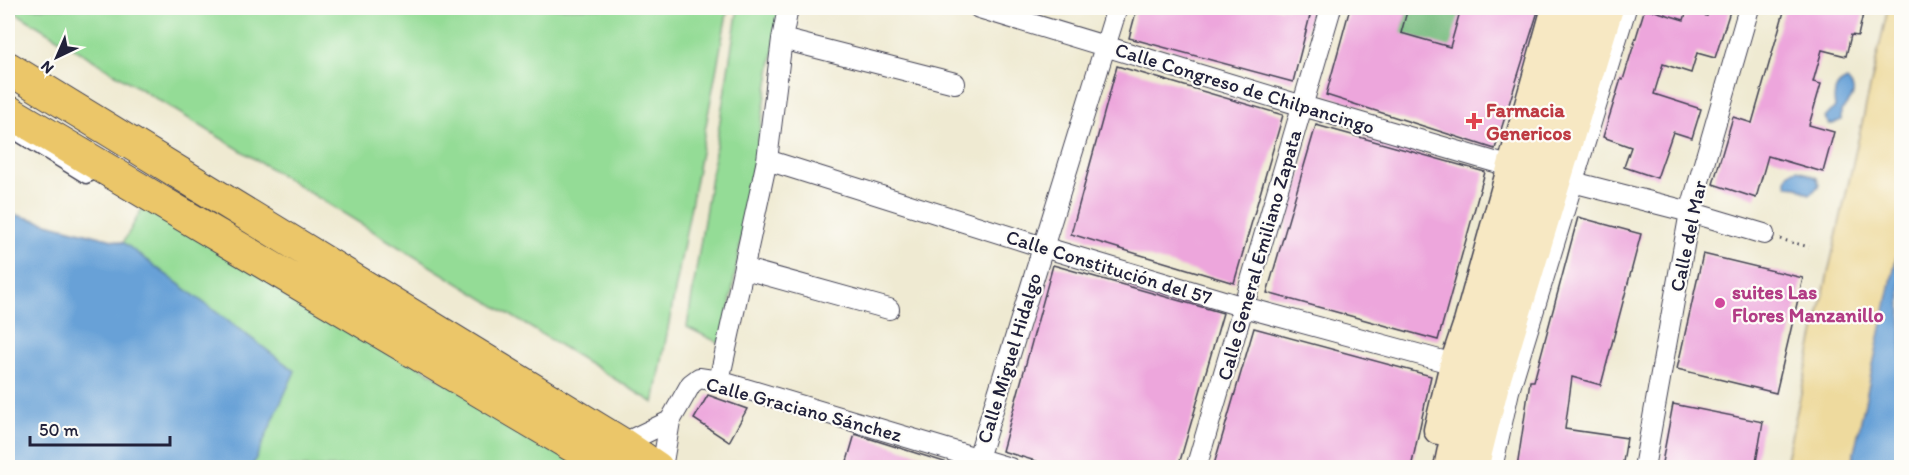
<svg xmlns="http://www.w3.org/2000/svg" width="1909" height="475" viewBox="0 0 1909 475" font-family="Itim,sans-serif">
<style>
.green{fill:#94dc96;stroke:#5b7f68;stroke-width:1.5}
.forest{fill:#77bc7f;stroke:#4c6f5d;stroke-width:1.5}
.sand{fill:#eeda9e;stroke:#887e6c;stroke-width:1.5}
.water{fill:#67a1d7;stroke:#446289;stroke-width:1.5}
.building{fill:#eda6dc}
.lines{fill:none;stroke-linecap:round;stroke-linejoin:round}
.lane-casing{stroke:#414052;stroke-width:13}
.street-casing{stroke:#414052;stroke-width:22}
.secondary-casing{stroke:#414052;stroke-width:31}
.primary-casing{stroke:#414052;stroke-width:34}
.path{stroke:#414052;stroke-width:3;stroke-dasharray:1.5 4.5;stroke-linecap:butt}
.lane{stroke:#fff;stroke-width:10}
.street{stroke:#fff;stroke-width:20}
.secondary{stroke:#f7e8c3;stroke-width:28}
.primary{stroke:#ebc669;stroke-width:32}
.health-dot{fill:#e0444e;stroke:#fdfcf7;stroke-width:2}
.hotel-dot{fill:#d1479c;stroke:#fdfcf7;stroke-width:2}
.labels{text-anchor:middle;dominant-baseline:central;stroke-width:4.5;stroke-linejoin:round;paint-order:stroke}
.street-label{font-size:20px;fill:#22223b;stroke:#fdfcf7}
.health-label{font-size:20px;font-weight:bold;fill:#be3a42;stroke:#fdfcf7;text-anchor:start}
.hotel-label{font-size:20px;font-weight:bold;fill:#b23c85;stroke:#fdfcf7;text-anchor:start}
</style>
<rect width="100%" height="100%" fill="#fdfcf7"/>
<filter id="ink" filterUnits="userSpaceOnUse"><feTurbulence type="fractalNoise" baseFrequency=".0167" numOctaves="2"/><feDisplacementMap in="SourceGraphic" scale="12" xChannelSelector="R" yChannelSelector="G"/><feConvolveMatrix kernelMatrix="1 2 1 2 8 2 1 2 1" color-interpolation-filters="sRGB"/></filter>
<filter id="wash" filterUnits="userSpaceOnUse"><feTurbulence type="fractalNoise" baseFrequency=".008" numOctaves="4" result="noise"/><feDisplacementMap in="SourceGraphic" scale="24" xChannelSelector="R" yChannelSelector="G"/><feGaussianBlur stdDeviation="1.35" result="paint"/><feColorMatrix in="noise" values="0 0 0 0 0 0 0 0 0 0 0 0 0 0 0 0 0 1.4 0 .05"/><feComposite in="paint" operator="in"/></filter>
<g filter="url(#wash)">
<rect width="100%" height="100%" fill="#efead2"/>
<path class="green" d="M8,8H728L654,403Z
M738,8H781L723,345L687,327Z
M144,205L591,467H8V213L123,243Z"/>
<path class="forest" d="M1408,8H1479L1470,40L1447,60C1424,35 1423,35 1390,43L1404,22Z"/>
<path class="sand" d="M1888,8H1901V236L1851,467L1784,468Z"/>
<path class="water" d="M1847,80C1859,91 1852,100 1841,111V120L1833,124H1829L1825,118L1835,107C1833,95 1834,85 1847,80Z
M1797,169L1817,178L1819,185L1814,191L1809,194L1798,187L1787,186C1784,178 1788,172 1797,169Z
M8,213L124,243L295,371L252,467H8Z
M1901,236V467H1851Z"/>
<g id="blocks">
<path class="building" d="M1137,8H1312L1293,82L1129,38Z
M1350,8H1408L1401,33L1450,47L1461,8H1539L1495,149L1326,95Z
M1645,8L1684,20L1687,10L1707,16L1710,8L1730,11L1715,58L1697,53L1691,73L1663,64L1654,94L1701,109L1692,138L1673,132L1657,178L1624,167L1631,147L1603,137L1621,79L1623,80Z
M1785,8H1835L1863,14L1858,36L1851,35L1846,56L1822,50L1813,82L1821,84L1809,125L1834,132L1823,172L1768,156L1756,198L1713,184L1733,117L1752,123Z
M1117,66L1283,115L1234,283L1071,234Z
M1316,125L1485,172L1438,340L1267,293Z
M1578,217L1641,234L1601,385L1572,377L1565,429L1627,438L1622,468H1517L1530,381H1534Z
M1703,254L1803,278L1776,393L1677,369Z
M1053,265L1223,313L1178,468H1059L1002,451Z
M1254,328L1431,376L1411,468H1213Z
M708,395L747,409L729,442L694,419Z
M1673,404L1763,422L1755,468H1661Z
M855,434L954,465V468H845Z"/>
</g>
</g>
<g filter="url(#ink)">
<use href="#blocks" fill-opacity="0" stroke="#414052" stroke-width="1.5"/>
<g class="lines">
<defs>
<path id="lane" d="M8,130L86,178L100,172"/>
<path id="street" d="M979,8L1303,106L1512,167
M782,39L955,83
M767,160L1043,247L1244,307L1454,364
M1561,179L1690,212L1764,234
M745,269L889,309
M719,381L767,160L782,39L788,8
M622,444L670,421L691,384L699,378L719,381L1010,468
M662,468L670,421
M975,468L1117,8
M1196,468L1331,8
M1492,468L1509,391L1626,8
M1644,468L1690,212L1749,8"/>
<path id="secondary" d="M1438,430L1454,364L1468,323L1556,8
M1448,468L1456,430L1486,330L1584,8
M1474,468L1495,384L1609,8"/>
<path id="primary" d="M8,68L622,444L657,468
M8,111L610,468"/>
</defs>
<use href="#lane" class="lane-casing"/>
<use href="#street" class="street-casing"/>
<use href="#secondary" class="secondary-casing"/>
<use href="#primary" class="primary-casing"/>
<path class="path" d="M1780,239L1809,247"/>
<use href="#lane" class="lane"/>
<use href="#street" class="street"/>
<use href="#secondary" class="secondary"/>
<use href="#primary" class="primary"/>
</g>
</g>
<path class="health-dot" d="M1471 112h6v6h6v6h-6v6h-6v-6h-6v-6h6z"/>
<circle class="hotel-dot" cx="1720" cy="303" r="6"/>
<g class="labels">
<g class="street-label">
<text transform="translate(1245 88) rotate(17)">Calle Congreso de Chilpancingo</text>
<text transform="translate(1688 236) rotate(-78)">Calle del Mar</text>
<text transform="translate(1259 255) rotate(-74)">Calle General Emiliano Zapata</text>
<text transform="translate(1109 267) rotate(17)">Calle Constitución del 57</text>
<text transform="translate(1009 358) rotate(-73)">Calle Miguel Hidalgo</text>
<text transform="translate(804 409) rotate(15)">Calle Graciano Sánchez</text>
</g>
<g class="health-label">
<text x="1486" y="110">Farmacia<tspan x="1486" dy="23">Genericos</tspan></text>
</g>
<g class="hotel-label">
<text x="1732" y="292">suites Las<tspan x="1732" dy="23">Flores Manzanillo</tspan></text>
</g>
</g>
<rect width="1909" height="475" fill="none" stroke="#fdfcf7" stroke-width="30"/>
<g transform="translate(57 57) rotate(224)" stroke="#fdfcf7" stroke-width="4.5" paint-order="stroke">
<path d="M0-4.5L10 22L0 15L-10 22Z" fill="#22223b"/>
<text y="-9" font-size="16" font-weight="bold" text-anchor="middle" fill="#22223b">N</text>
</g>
<path d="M30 436v9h140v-9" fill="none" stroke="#22223b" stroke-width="3"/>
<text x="39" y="436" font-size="18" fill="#22223b" stroke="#fdfcf7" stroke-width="4.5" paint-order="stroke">50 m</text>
</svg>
